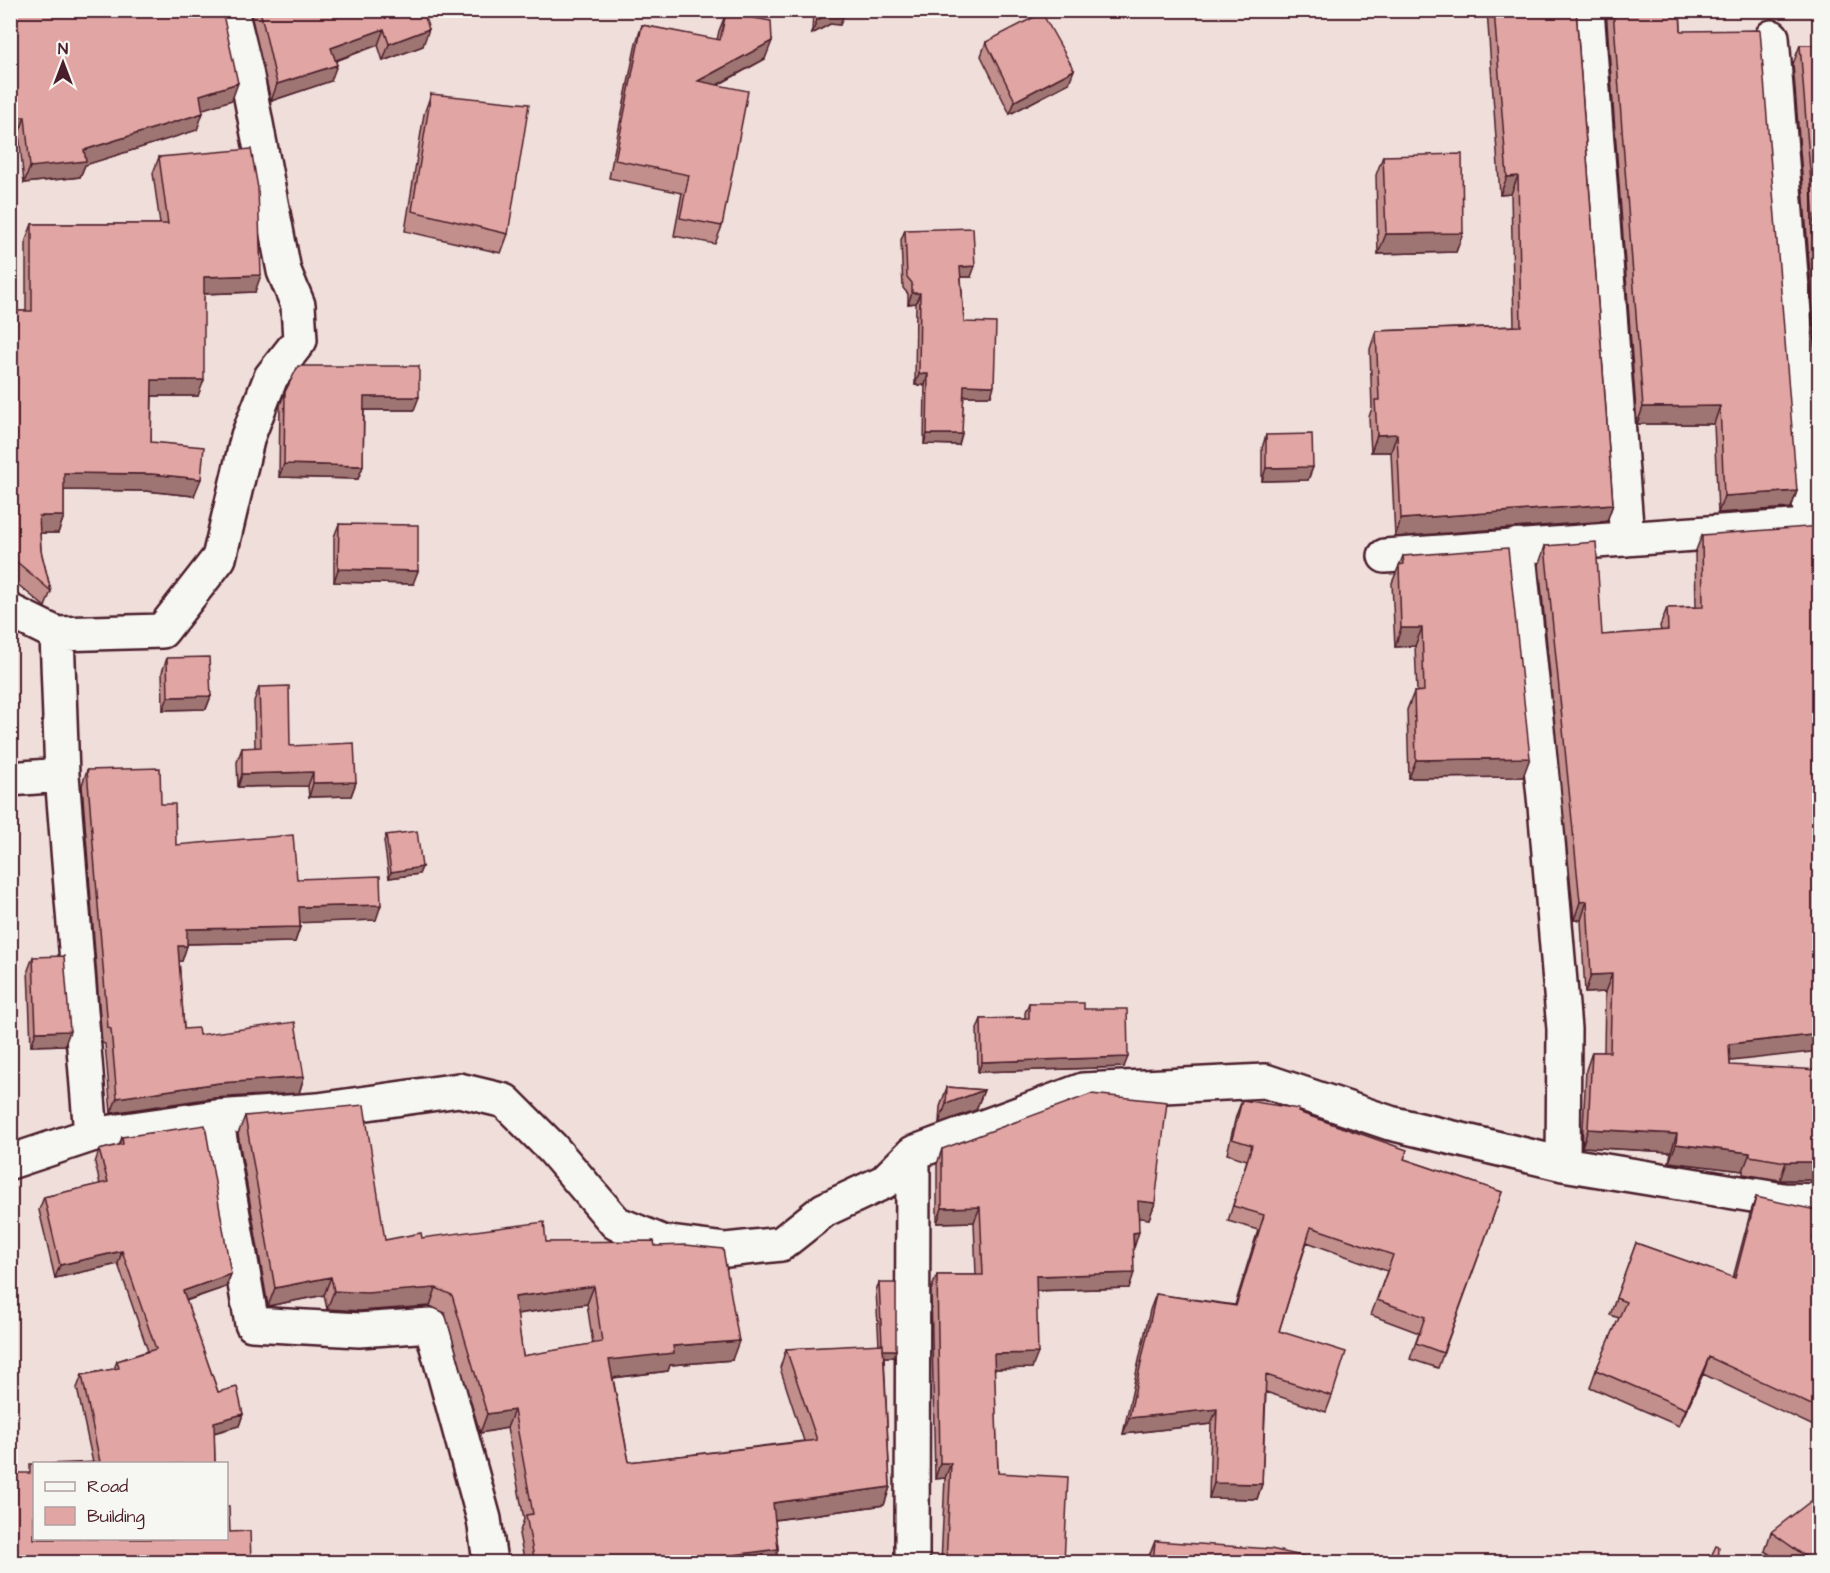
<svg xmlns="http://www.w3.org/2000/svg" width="1830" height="1573" viewBox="0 0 1830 1573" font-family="'Architects Daughter',sans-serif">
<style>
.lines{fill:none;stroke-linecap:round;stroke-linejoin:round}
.street-casing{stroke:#4a1f2b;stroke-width:38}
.street{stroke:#f6f6f2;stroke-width:33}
.wall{fill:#c28f8c;stroke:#4a1f2b;stroke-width:1.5;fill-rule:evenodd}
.shaded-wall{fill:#9e7472;stroke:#4a1f2b;stroke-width:1.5}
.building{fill:#e1a6a3;stroke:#4a1f2b;stroke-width:1.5;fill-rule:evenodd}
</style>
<rect width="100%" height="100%" fill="#f0deda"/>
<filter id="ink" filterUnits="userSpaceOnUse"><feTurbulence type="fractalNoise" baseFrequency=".0167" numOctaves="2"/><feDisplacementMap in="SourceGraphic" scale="12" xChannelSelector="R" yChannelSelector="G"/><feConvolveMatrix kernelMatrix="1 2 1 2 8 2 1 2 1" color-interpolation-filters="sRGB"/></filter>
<g filter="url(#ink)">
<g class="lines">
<defs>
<path id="street" d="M231,10L246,71L284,271L298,305L300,340L271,377L248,436L219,558L162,631L57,634L62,775L91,1135L216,1117L252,1324L359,1330L431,1325L484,1519L490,1562
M1587,10L1627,539
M1772,37L1811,526
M1518,545L1545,806L1564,1029L1563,1164
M1385,556L1820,525
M10,611L57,634
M10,779L62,775
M216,1117L318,1110L459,1090L505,1101L552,1148L616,1223L662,1242L726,1250L781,1244L824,1210L884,1182L913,1153
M10,1162L91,1135
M912,1562L913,1153L1083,1090L1265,1081L1390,1123L1563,1164L1783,1200L1820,1201"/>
</defs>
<use href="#street" class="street-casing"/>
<use href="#street" class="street"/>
</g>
<path class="wall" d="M10,10L232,100L202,109L197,130L85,165L80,177L24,183L19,134H10Z
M250,10H422L423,46L383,61L378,45L336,61L331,81L271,101Z
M813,10H845L840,25L830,24L812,34Z
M1487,10H1576L1613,504L1607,521L1395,537L1391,452H1371L1369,417L1372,408L1370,349L1376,331L1514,326L1511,194L1500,195Z
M1606,10H1680L1681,31L1797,491L1791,508L1718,513L1714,424H1637Z
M726,13L765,59L718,85L722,226L715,244L674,236L682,193L609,178L636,43L642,25L717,40L719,31Z
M986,42L1069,83L1010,114L981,56Z
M1800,45H1820V397L1793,64Z
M431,94L508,234L501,253L405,231L424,114Z
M1383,156L1463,233L1456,252L1378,254L1376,175Z
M159,157L255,292L204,294L198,396H152L151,442L194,496L146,491L64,490V516L58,533H40L41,551L51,591L45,607L10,578V311H26V240L32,224H160L153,173Z
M905,230L971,277H961L964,322L991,396H964L959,445L924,444L925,385H915L916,303L908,304V294L903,288L901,240Z
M285,392L414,410H364L363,466L358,479L279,477L280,405Z
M1266,435L1313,467L1308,480L1262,481V448Z
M339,524L413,584L334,582V537Z
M1702,535L1814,781L1730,1062V1065L1820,1180H1780L1743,1174V1171L1669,1162L1671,1152L1582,1147L1586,1070L1592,1052H1604L1605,992L1585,993L1581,920H1574L1539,564L1545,546L1602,635L1661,631L1660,626L1667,608L1696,607L1695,553Z
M1403,556L1523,777L1409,778L1407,710L1414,692H1417L1415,646L1395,647L1392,583Z
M167,658L211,696L206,709L163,710L162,672Z
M259,687L290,746L356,782L351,796L309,797L308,786L238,787L237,762L242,748H255L254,701Z
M87,770L161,804L176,845L297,879L376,920L300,922V927L295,942L187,944L182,961H179L184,1029L304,1077L299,1093L213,1098L111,1113L105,1044L102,1043L82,785Z
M386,835L422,867L419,874L389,878L384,841Z
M33,957L65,1045L31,1046L28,970Z
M1029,1003L1084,1009L1124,1067L978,1072L977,1029L981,1019L1025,1018V1013Z
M947,1087L984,1090L976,1110L939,1123L940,1107Z
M1242,1100L1298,1112L1404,1159L1502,1192L1438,1368L1410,1359L1419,1333L1371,1315L1387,1271L1307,1242L1279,1331L1332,1396L1326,1412L1266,1392L1262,1484L1257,1499L1209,1498L1211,1424L1123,1434L1150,1310L1156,1294L1235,1305L1258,1230L1228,1221L1247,1160L1227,1154L1236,1116Z
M245,1116L385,1240L422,1238L655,1246L732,1360L670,1365L668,1371L613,1378L629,1462L804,1441L780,1368L786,1349L879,1345L876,1290L879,1283L896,1350L894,1357H884L890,1487L884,1505L775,1520L778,1549L774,1563H525L519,1534L524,1519L507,1428L480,1433L445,1313L430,1306L359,1311L327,1309L324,1295L268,1306L238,1134ZM587,1304L593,1344L523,1356L517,1314Z
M122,1137L231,1274L226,1287L186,1301L218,1392L243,1414L239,1426L214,1433L215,1464L93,1463L77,1388L82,1375L114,1369L117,1361L148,1351L118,1264L55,1278L39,1210L44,1197L100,1184L95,1163L99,1150L119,1145Z
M942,1149L1155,1203L1149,1219L1139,1217L1133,1248L1129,1288L1036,1291L1032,1368L994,1369L998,1473L1064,1563H941L945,1478L935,1479L931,1290L937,1275H976L974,1222L937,1223V1164Z
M1756,1197L1813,1239L1820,1240V1429L1703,1374L1679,1426L1590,1387L1596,1370L1619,1318L1610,1315L1636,1243L1733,1278L1750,1214Z
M1771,1532L1820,1563H1782L1765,1551Z
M1155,1541L1332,1563H1149V1556Z"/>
<path class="shaded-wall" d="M835,11H845L840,25L830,24L812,34L817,20Z
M384,29L378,45L325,64L331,48Z
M429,29L423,46L383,61L389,44Z
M772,41L765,59L691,99L698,81Z
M337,65L331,81L271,101L277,84Z
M1074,70L1069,83L1010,114L1015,101Z
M238,83L232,100L194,112L200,95Z
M203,113L197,130L85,165L80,177L24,183L30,167Z
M10,117H25L19,134H10Z
M1518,176L1511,194L1500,195L1507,177Z
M1463,233L1456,252L1378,254L1386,234Z
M975,266L971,277H956L960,267Z
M261,275L255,292L198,294L204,277Z
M912,293H920L916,303L908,304Z
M919,374H928L925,385H915Z
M152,380H204L198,396H146Z
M964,385L994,386L991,396H960Z
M364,397H419L414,410H359Z
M1720,406L1714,424H1637L1643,407Z
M927,434H962L959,445L924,444Z
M1397,434L1391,452H1371L1377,435Z
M284,464L363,466L358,479L279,477Z
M1313,467L1308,480L1262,481L1266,468Z
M64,473L152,474L201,479L194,496L146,491L58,490Z
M1797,491L1791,508L1718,513L1724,496Z
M1613,504L1607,521L1395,537L1401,519Z
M39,516H64L58,533H33Z
M338,569L418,571L413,584L334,582Z
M1401,628H1422L1415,646L1395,647Z
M211,696L206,709L163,710L168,697Z
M1530,758L1523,777L1409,778L1416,760Z
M1814,763H1820V780L1807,781Z
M313,772L308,786L238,787L242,774Z
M356,782L351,796L309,797L313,783Z
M422,867L419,874L389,878L391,872Z
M1587,901L1581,920H1574L1580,902Z
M381,905L376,920L293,923L299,907Z
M300,927L295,942L181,944L187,929Z
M178,946H187L182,961L172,962Z
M1612,974L1605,992L1585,993L1591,975Z
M70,1031L65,1045L31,1046L36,1032Z
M1820,1034V1051L1722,1062L1729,1044Z
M1128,1057L1124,1067L978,1072L982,1062Z
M304,1077L299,1093L213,1098L111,1113L117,1098L219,1083Z
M984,1090L976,1110L939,1123L946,1104Z
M1588,1129L1677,1134L1671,1152L1582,1147Z
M1676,1144L1750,1153L1743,1171L1669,1162Z
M1786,1162H1820V1180H1780Z
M1138,1201L1155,1203L1149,1219L1133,1217Z
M980,1207L974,1222L937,1223L942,1208Z
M1139,1232L1134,1248L1133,1233Z
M122,1251L118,1264L55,1278L60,1265Z
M1134,1273L1129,1288L1030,1291L1036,1276Z
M231,1274L226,1287L178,1303L183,1291Z
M331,1277L324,1295L268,1306L275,1288Z
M594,1286L587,1304L508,1315L515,1297Z
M436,1288L430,1306L359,1311L327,1309L334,1291Z
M739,1341L732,1360L670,1365L668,1371L603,1379L609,1360L673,1346Z
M882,1350H896L894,1357H880Z
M1038,1353L1032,1368L988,1369L994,1354Z
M1709,1357L1703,1374L1679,1426L1686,1409Z
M1217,1409L1211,1424L1123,1434L1129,1418Z
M514,1410L507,1428L480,1433L487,1414Z
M243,1414L239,1426L209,1434L214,1422Z
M940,1463H951L945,1478L935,1479Z
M1214,1483L1262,1484L1257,1499L1209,1498Z
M890,1487L884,1505L766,1521L773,1503Z
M778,1549L774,1563H672Z"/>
<path class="building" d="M10,10H222L238,83L200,95L203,113L84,150L86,161L30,167L25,117H10Z
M260,10H422L429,29L389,44L384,29L331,48L337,65L277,84Z
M817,10H845V11H835L817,20Z
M1494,10H1576L1613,504L1401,519L1397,434L1377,435L1375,400H1379L1376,331L1521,326L1518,176L1507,177Z
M1613,10H1680L1681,31L1760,30L1797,491L1724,496L1720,406L1643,407Z
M726,13L771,21L772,41L698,81L748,91L722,226L680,218L689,175L615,160L642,25L720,40Z
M1042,13L1074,70L1015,101L986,42Z
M1800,45H1820V296Z
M431,94L529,104L508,234L412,211Z
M251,149L258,188L261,275L204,277V380H152L151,442L204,447L201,479L152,474L64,473V516H39L41,551L51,591L10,556V311H32V224H168L159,157Z
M1462,154L1463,233L1386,234L1383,156Z
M973,228L975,266L960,267L964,322L996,323L994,386L964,385L962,434H927L928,374H919L920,293H912V283L907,277L905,230Z
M298,366H419V397H364L363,466L284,464L285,392Z
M1312,434L1313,467L1266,468V435Z
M339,524L418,525V571L338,569Z
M1820,526V763H1814L1815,881H1820V1034L1729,1044L1730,1065L1820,1070V1162H1786L1750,1156V1153L1676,1144L1677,1134L1588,1129L1592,1052H1610L1612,974L1591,975L1587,901L1580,902L1545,546L1596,542L1602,635L1668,630L1667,608L1703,607L1702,535Z
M1508,548L1530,758L1416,760L1414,692L1424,691L1422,628H1401L1399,565L1404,564L1403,556Z
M209,657L211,696L168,697L167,658Z
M289,686L290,746L354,743L356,782L313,783V772L242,774V748L261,747L259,687Z
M160,768L161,804H175L176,845L293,835L297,879L380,876L381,905L299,907L300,927L187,929V946H178L184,1029L198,1028L199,1035L295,1022L304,1077L219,1083L117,1098L111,1029L108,1028L87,770Z
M417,831L422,867L391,872L386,835Z
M64,956L70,1031L36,1032L33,957Z
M1029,1003H1084V1009H1127L1128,1057L982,1062L981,1019L1029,1018Z
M947,1087L984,1090L946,1104Z
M1091,1094L1167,1102L1155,1203L1138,1201L1139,1232L1133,1233L1134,1273L1036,1276L1038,1353L994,1354L998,1473L1068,1477L1064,1563H946L951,1463H940L937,1275H983L980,1207L942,1208V1149Z
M1242,1100L1299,1109L1298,1112L1407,1150L1404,1159L1502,1192L1443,1353L1416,1343L1425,1317L1377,1300L1393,1255L1311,1227L1279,1331L1346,1352L1332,1396L1266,1375L1262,1484L1214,1483L1217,1409L1129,1418L1156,1294L1236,1306L1264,1215L1233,1206L1252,1145L1232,1139Z
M364,1105L385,1240L421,1233L422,1238L544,1222L546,1242L654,1241L655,1246L686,1245L723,1249L739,1341L673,1346L674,1353L609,1360L629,1462L817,1440L786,1349L883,1344L890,1487L773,1503L778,1549L672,1563H535L526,1515L533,1514L514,1410L487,1414L452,1295L436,1288L366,1293L334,1291L331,1277L275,1288L245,1116ZM594,1286L602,1342L523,1356L515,1297Z
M205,1125L231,1274L183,1291L218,1392L237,1387L243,1414L214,1422L215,1464H47L100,1462L82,1375L119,1368L117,1361L156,1349L122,1251L60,1265L44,1197L108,1182L99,1150L123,1144L122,1137Z
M1756,1197L1820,1211L1813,1239L1820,1240V1409L1709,1357L1686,1409L1596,1370L1626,1302L1616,1298L1636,1243L1735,1278Z
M879,1283H896V1350H883V1344H882Z
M30,1464H34V1539H226V1506H229L230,1532L250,1531L251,1563H10V1473H30Z
M1820,1494V1563H1815L1771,1532Z
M1155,1541L1271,1549L1332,1563H1153Z
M1716,1546L1719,1547L1718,1563H1708Z"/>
</g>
<rect width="1830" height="1573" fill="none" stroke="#f6f6f2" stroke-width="36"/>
<rect x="18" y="18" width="1794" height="1537" fill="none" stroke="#4a1f2b" stroke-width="2" filter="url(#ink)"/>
<rect x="33" y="1462" width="195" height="78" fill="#f6f6f2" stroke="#b1a0a2" stroke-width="1.5"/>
<rect x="45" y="1482" width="30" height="9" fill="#f6f6f2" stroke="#b1a0a2" stroke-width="1.5"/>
<text x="87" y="1492" font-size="18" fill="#4a1f2b">Road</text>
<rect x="45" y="1507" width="30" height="18" fill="#e1a6a3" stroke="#b1a0a2" stroke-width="1.5"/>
<text x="87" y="1522" font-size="18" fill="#4a1f2b">Building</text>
<g transform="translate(63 63)" stroke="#f6f6f2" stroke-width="4.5" paint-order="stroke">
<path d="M0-4.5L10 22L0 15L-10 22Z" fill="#4a1f2b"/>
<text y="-9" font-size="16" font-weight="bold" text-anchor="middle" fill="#4a1f2b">N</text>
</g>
</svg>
